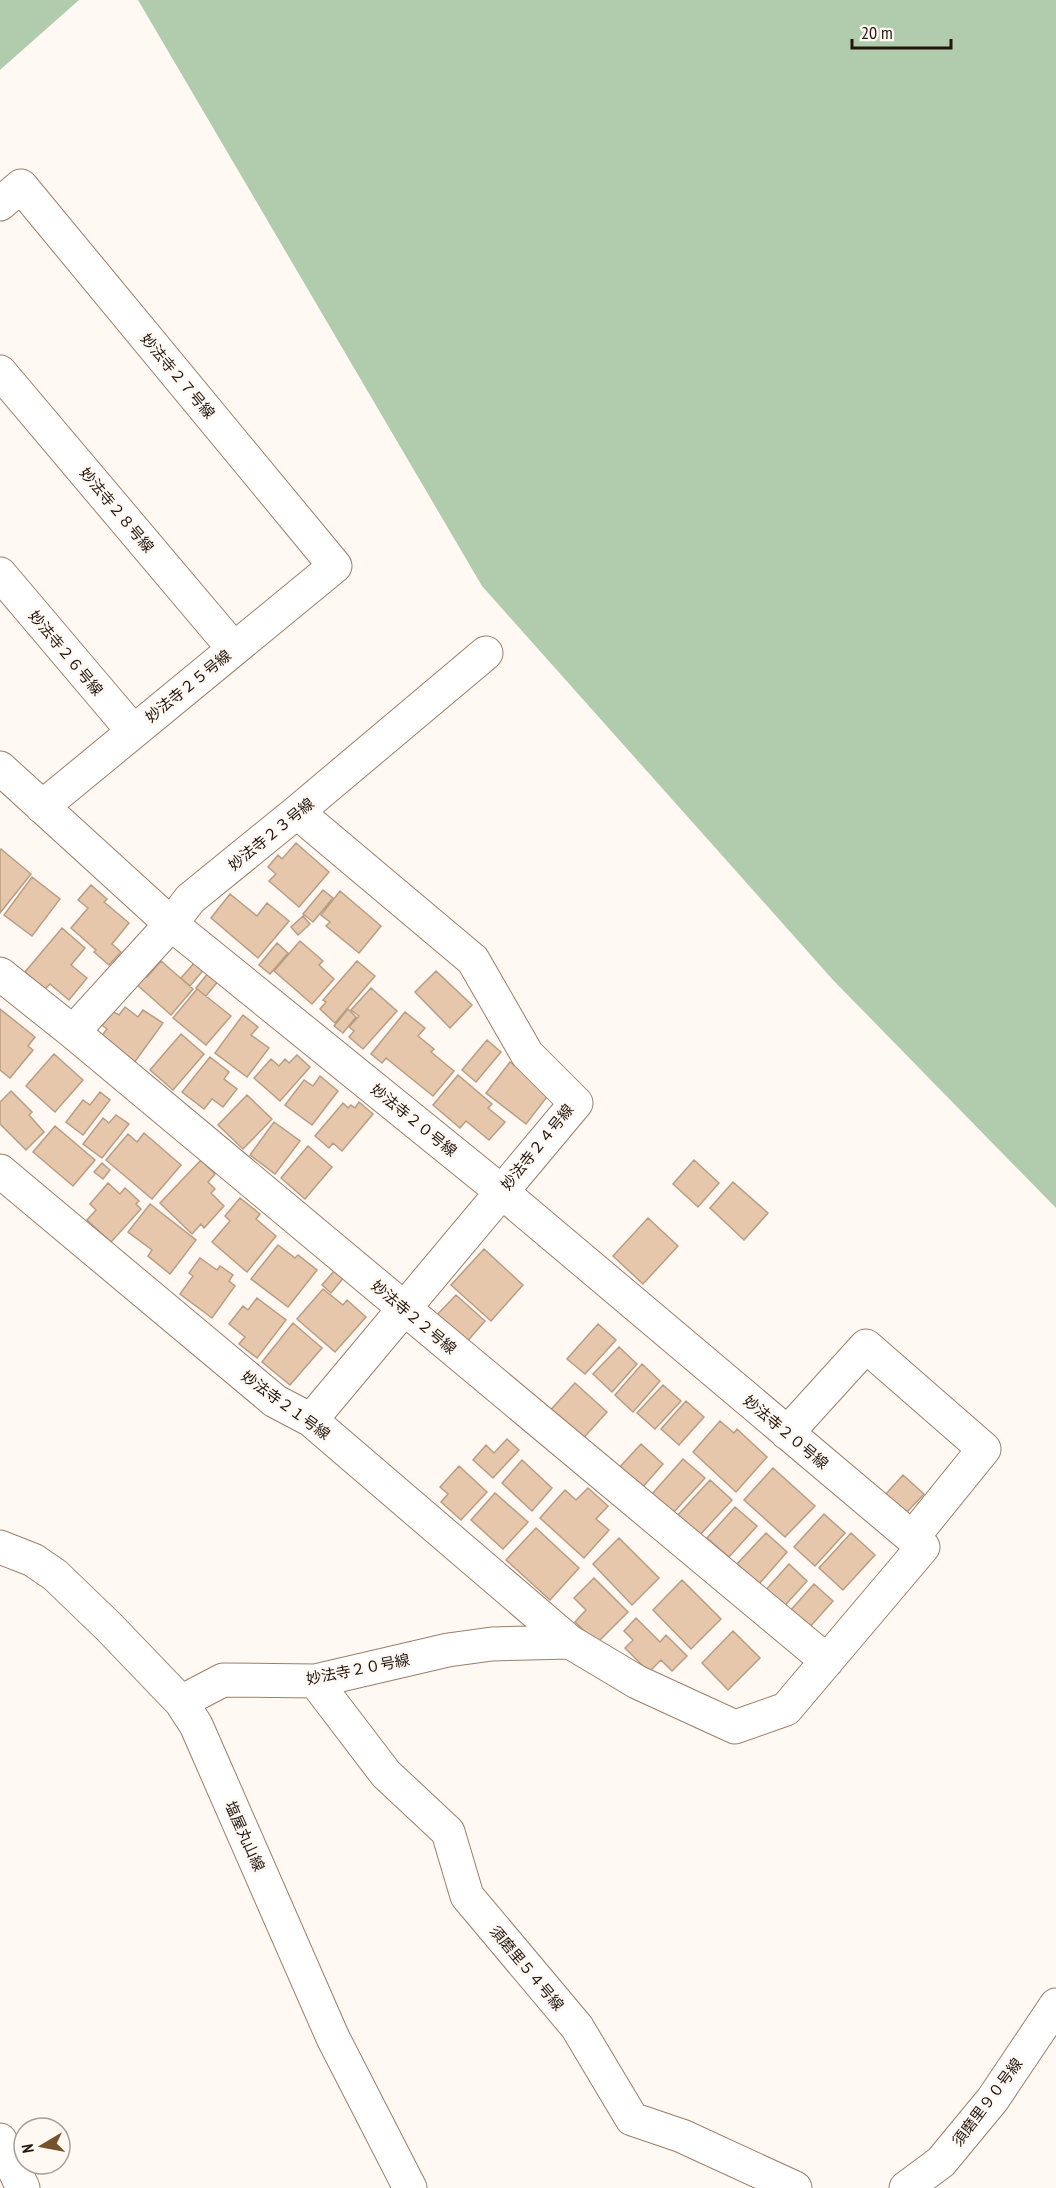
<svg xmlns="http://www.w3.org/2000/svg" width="1056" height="2188" viewBox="0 0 1056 2188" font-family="'PT Sans Narrow','Noto Sans JP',sans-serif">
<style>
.forest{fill:#b1ccad}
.building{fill:#e6c7ab;stroke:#b89d83;stroke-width:1.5}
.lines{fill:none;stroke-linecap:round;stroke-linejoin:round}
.minor-casing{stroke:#9d7e69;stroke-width:35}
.minor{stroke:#fff;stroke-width:33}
.labels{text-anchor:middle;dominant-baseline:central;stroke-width:5;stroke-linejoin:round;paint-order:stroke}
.street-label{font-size:15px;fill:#22160e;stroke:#fff8f3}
</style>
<rect width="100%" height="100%" fill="#fff8f3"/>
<path class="forest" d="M0,0H79L0,70Z
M138,0H1056V1208L833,980L482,586Z"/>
<path class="building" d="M296,843L329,872L299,907L269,881L276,874L268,867L278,855L282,859Z
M1,849L31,874L0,913V850Z
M32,877L60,899L32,936L4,915Z
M91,885L107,899L104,902L129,923L112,944L121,952L109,965L94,952L96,950L71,928L88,908L78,900Z
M323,890L333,898L313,922L303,914Z
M340,891L381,926L359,953L326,926L330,922L321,915Z
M230,894L257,916L267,903L289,921L258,958L211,918Z
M303,916L310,924L298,935L291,927Z
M62,928L85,948L71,965L87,978L69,1000L50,984L45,989L25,972Z
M300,941L323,961L319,965L334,979L312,1004L274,971Z
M277,943L288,953L270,974L259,965Z
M161,961L193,989L171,1015L135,983L143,974L147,977Z
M196,961L205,968L190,986L181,978Z
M357,961L375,976L335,1023L320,1009L326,1002L323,1000Z
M436,971L472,1005L450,1028L415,992Z
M209,972L219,980L206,996L196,988Z
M371,988L397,1011L363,1049L349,1037L354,1031L349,1027L359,1016L351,1010Z
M197,989L231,1016L206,1045L173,1018Z
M125,1007L138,1017L143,1010L163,1023L134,1063L100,1038L107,1029L102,1025L112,1011L119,1015Z
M0,1009L35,1037L28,1046L33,1050L10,1078L0,1070Z
M348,1009L356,1017L343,1033L334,1026Z
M405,1012L425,1028L418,1036L434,1049L431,1052L454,1071L433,1096L386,1058L382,1063L371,1054Z
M243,1015L258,1027L251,1035L269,1048L247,1077L215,1053Z
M181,1034L204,1054L173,1090L150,1070Z
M487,1040L501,1052L476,1082L462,1070Z
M54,1054L83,1080L55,1112L26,1086Z
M297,1055L310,1067L280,1101L254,1078L271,1059L279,1066L285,1059L289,1063Z
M210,1057L229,1072L224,1079L237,1089L223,1107L212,1099L204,1109L182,1092Z
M510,1062L550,1093L526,1124L486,1093Z
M458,1075L492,1104L488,1108L505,1122L489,1140L466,1121L460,1128L433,1105Z
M320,1076L338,1091L312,1125L285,1105L304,1080L313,1086Z
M11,1091L32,1112L29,1115L44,1132L26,1150L0,1124V1102Z
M100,1092L110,1100L83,1135L66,1122L83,1100L90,1105Z
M247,1095L272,1119L243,1149L218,1125Z
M359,1102L373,1114L342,1151L333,1143L329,1148L315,1136L343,1103L348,1108L351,1105L355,1108Z
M116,1115L129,1124L102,1158L83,1144L103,1118L109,1123Z
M274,1122L300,1141L275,1174L250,1155Z
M55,1126L95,1160L73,1186L33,1152Z
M144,1133L181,1165L152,1199L106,1160L128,1134L137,1142Z
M308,1146L332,1167L305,1199L281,1178Z
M201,1160L215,1174L208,1182L215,1189L211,1193L224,1206L204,1228L201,1224L192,1234L160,1203Z
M694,1160L719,1183L698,1207L673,1184Z
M102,1163L110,1170L103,1179L94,1172Z
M733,1182L768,1213L744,1240L710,1208Z
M108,1183L120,1194L125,1188L139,1201L136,1204L141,1209L111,1242L87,1220L96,1210L90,1204Z
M240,1198L260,1214L256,1219L276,1236L247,1272L212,1242L230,1221L225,1216Z
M150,1204L196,1240L170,1274L148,1256L152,1250L128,1232Z
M648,1218L678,1246L643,1284L613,1256Z
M278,1245L295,1258L298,1255L317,1270L288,1307L251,1279Z
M484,1249L523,1285L491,1321L451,1285Z
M200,1258L217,1270L220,1266L233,1275L229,1281L235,1286L212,1318L180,1294L193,1276L189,1273Z
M335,1270L344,1277L331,1293L322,1285Z
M323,1289L343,1305L347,1300L366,1317L335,1352L297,1319Z
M456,1295L485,1321L464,1345L434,1318Z
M257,1298L286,1320L257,1358L239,1344L245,1337L229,1324L243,1306L248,1310Z
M293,1323L322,1348L290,1385L262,1362Z
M598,1324L616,1340L585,1374L567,1359Z
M619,1347L637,1364L612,1392L593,1374Z
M642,1364L660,1381L633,1412L615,1395Z
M575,1383L607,1412L579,1443L547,1414Z
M663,1385L681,1401L655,1429L637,1413Z
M686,1401L704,1417L679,1445L661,1429Z
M720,1421L734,1433L737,1429L767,1457L736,1492L693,1452Z
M507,1439L519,1450L493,1478L473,1460L486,1445L494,1453Z
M641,1444L663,1464L640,1490L617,1470Z
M683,1459L705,1478L673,1513L652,1494Z
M522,1460L552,1488L532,1511L502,1483Z
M459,1466L487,1492L461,1520L441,1502L448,1494L440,1487Z
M773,1468L815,1506L785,1537L744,1500Z
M903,1475L924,1494L905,1514L885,1495Z
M710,1480L732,1500L698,1537L676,1517Z
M588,1488L608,1506L596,1519L609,1530L584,1558L540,1518L565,1490L576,1500Z
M495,1493L528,1522L503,1549L471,1520Z
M735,1507L757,1526L729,1557L707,1538Z
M824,1514L845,1533L815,1566L794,1547Z
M536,1528L579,1568L550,1600L506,1560Z
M766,1533L787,1552L759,1584L737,1564Z
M851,1533L875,1555L843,1590L819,1568Z
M619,1538L659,1578L632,1605L593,1564Z
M789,1564L807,1581L780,1611L762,1594Z
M594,1578L628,1612L597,1643L575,1622L586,1610L574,1598Z
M682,1580L721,1619L691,1649L653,1610Z
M814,1584L833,1601L809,1628L790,1611Z
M636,1618L660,1642L666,1635L687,1656L672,1671L661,1660L649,1672L625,1648L633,1640L624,1631Z
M733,1631L760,1658L728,1690L702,1663Z"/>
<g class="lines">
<defs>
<path id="minor" d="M0,204L21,186L335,566L42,807
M0,372L234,649
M0,574L133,731
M0,768L171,924L502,1192L923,1547L786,1709L735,1727L637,1682L570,1642L492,1644L448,1650L315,1681L223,1680L181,1702
M297,812L473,960L527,1054L576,1103L311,1420
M0,974L73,1032L827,1661
M73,1032L171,924L190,899L297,812L486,653
M0,1171L275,1401L311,1420L570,1642
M787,1433L866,1346L984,1449L912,1538
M0,1547L33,1560L55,1575L109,1627L181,1702L196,1725L333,2038L410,2188
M315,1681L386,1774L448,1832L467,1896L577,2027L632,2119L682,2136L795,2188
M0,2140L23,2188
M906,2188L941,2162L993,2099L1056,2005"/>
</defs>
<use href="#minor" class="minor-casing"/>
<use href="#minor" class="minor"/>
</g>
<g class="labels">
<g class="street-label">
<text transform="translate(178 376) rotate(50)">妙法寺２７号線</text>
<text transform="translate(117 510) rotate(50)">妙法寺２８号線</text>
<text transform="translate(66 653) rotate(50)">妙法寺２６号線</text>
<text transform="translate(188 686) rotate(-39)">妙法寺２５号線</text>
<text transform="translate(271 834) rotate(-39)">妙法寺２３号線</text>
<text transform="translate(414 1120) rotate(39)">妙法寺２０号線</text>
<text transform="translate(537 1147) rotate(-51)">妙法寺２４号線</text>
<text transform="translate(414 1317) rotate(40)">妙法寺２２号線</text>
<text transform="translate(286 1405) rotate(36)">妙法寺２１号線</text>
<text transform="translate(786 1432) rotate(40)">妙法寺２０号線</text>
<text transform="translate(358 1669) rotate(-11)">妙法寺２０号線</text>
<text transform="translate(245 1836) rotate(66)">塩屋丸山線</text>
<text transform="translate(527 1968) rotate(50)">須磨里５４号線</text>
<text transform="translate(987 2102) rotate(-53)">須磨里９０号線</text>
</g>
</g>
<g transform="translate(42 2146) rotate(260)"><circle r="28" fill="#fff8f3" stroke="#a79e97" stroke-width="1.5"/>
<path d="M0-4.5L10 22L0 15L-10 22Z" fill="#75532b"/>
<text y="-9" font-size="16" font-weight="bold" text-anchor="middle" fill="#22160e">N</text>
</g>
<path d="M852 39v9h99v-9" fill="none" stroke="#22160e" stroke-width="3"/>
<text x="861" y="39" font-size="18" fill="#22160e" stroke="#fff8f3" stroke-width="4.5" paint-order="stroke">20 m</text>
</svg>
